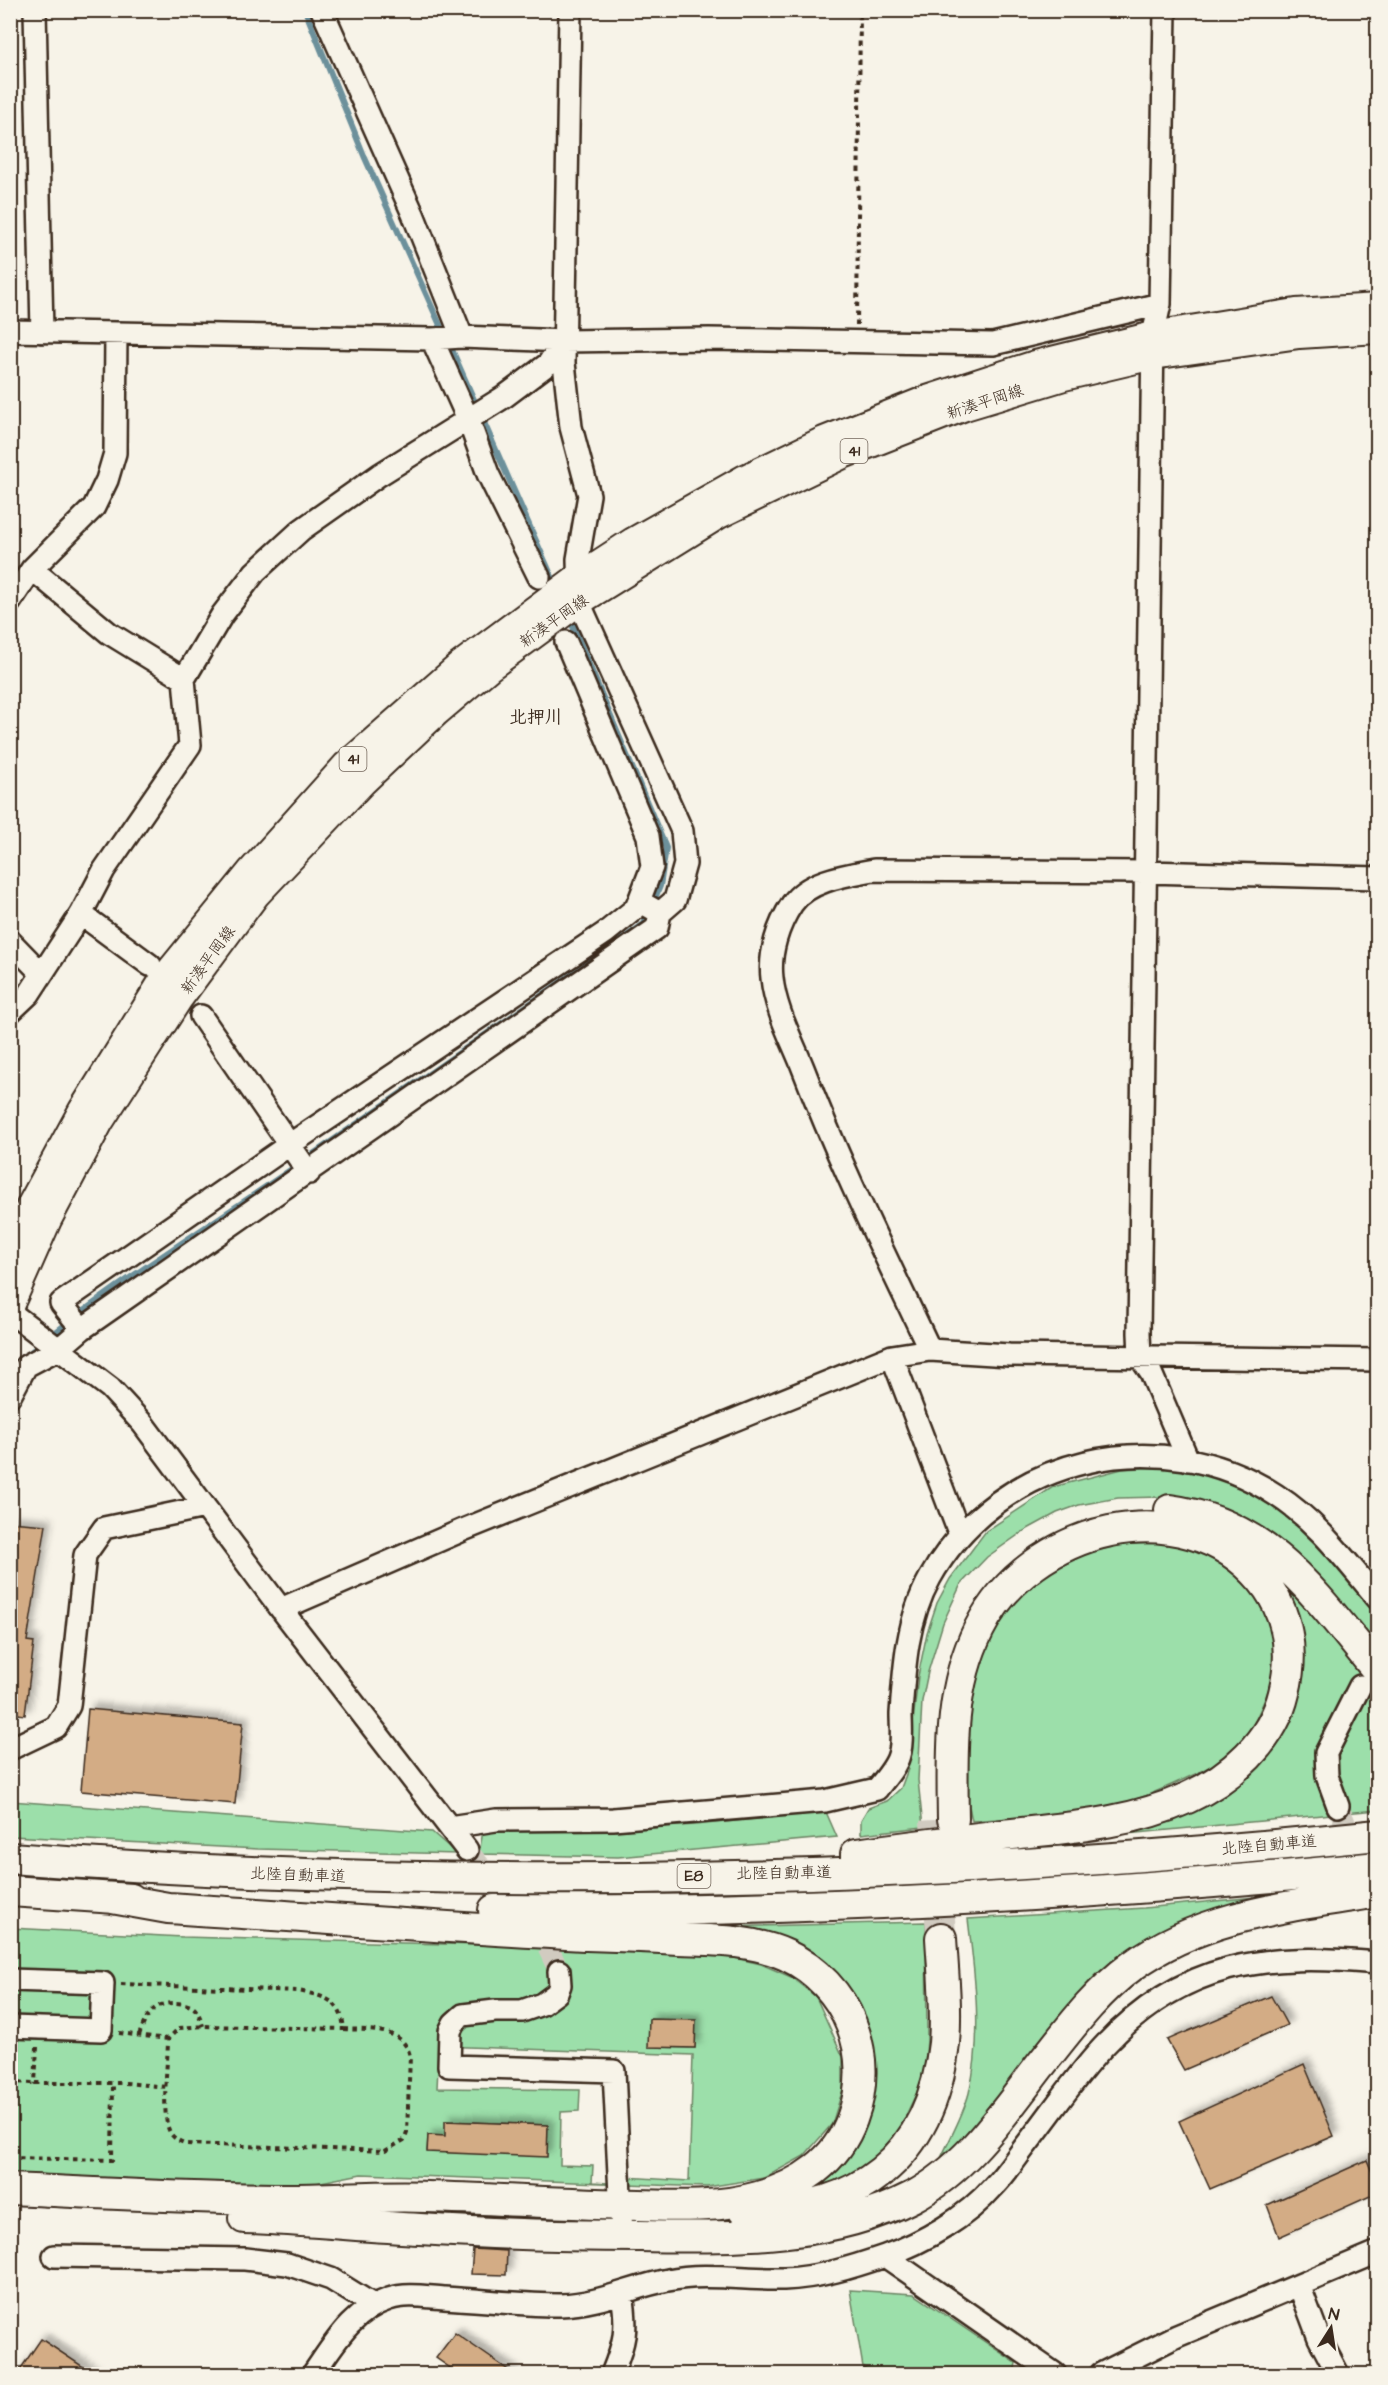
<svg xmlns="http://www.w3.org/2000/svg" width="1388" height="2385" viewBox="0 0 1388 2385" font-family="'Architects Daughter','Klee One',sans-serif">
<style>
.green{fill:#9cdfaa;stroke:#6c8464;stroke-width:1.5;fill-rule:evenodd}
.lines{fill:none;stroke-linecap:round;stroke-linejoin:round}
.stream{stroke:#6c909b;stroke-width:6}
.building{fill:#d3ac85;stroke:#3b2a1e;stroke-width:1.5;filter:url(#shadow)}
.minor-tunnel{stroke:#d1cbc0;stroke-width:21;stroke-dasharray:21 10;stroke-linecap:butt}
.highway-tunnel{stroke:#d1cbc0;stroke-width:30;stroke-dasharray:30 15;stroke-linecap:butt}
.minor-casing{stroke:#3b2a1e;stroke-width:26}
.major-casing{stroke:#3b2a1e;stroke-width:30}
.highway-casing{stroke:#3b2a1e;stroke-width:34}
.path{stroke:#3b2a1e;stroke-width:4;stroke-dasharray:4.5 4.5;stroke-linecap:butt}
.minor{stroke:#f7f3e8;stroke-width:21}
.major{stroke:#f7f3e8;stroke-width:26}
.highway{stroke:#f7f3e8;stroke-width:30}
.labels{text-anchor:middle;dominant-baseline:central;stroke-width:4.5;stroke-linejoin:round;paint-order:stroke}
.shield{fill:#f7f3e8;stroke:#73665b;stroke-width:1.5}
.shield-label{font-size:15px;font-weight:bold;fill:#3b2a1e}
.street-label{font-size:16px;fill:#3b2a1e;stroke:#f7f3e8}
.neighbourhood-label{font-size:18px;font-weight:bold;fill:#3b2a1e;stroke:#f7f3e8}
</style>
<defs>
<filter id="shadow"><feDropShadow dx="5.5" dy="-5.5" stdDeviation="3" flood-color="#0004"/></filter>
</defs>
<rect width="100%" height="100%" fill="#f7f3e8"/>
<filter id="ink" filterUnits="userSpaceOnUse"><feTurbulence type="fractalNoise" baseFrequency=".0167" numOctaves="2"/><feDisplacementMap in="SourceGraphic" scale="12" xChannelSelector="R" yChannelSelector="G"/><feConvolveMatrix kernelMatrix="1 2 1 2 8 2 1 2 1" color-interpolation-filters="sRGB"/></filter>
<g filter="url(#ink)">
<path class="green" d="M1160,1467L1210,1473L1272,1501L1312,1532L1372,1608C1378,1619 1379,1628 1374,1640L1306,1564L1203,1503L1161,1497L1118,1498L1079,1505L1057,1513L1024,1531L987,1557L961,1584L943,1623L928,1672L922,1701L918,1780L923,1827L861,1834V1820L868,1808L887,1801L901,1788L908,1769L918,1676L927,1633L937,1603L950,1579L986,1531L1053,1487L1122,1469Z
M1125,1544C1148,1544 1176,1540 1197,1551C1265,1584 1294,1640 1260,1710C1254,1724 1244,1742 1232,1752C1222,1762 1206,1768 1193,1775C1170,1786 1146,1797 1121,1804C1074,1817 1021,1817 972,1821L966,1791V1711L990,1634L1015,1600L1046,1575L1078,1555Z
M1293,1590L1377,1687V1810C1281,1818 1185,1830 1088,1837L1260,1758L1287,1595Z
M10,1801L432,1832L457,1854L258,1849L11,1836Z
M826,1812L837,1837L618,1857L479,1854L483,1831H598L695,1825Z
M1266,1896L1188,1924L977,2130L940,2160C950,2138 963,2116 969,2093C983,2037 975,1975 968,1919L1144,1908Z
M926,1922L927,2039L925,2069L917,2092L898,2132L879,2153L852,2175L827,2187L823,2178L843,2156L854,2000L717,1927Z
M10,1928L183,1937L519,1946L721,1955L761,1964L791,1977L816,1997L843,2057V2089L832,2124L804,2156L764,2178L707,2187L361,2174L291,2188L11,2173ZM649,2020L695,2021V2048L649,2047ZM439,2046L693,2055L689,2181L626,2177L625,2184L592,2182L593,2166L560,2165L561,2112L579,2111L580,2090L437,2088ZM446,2121L547,2125L427,2151L428,2135L445,2136Z
M850,2290L914,2294L1016,2363L1014,2374H874L863,2367Z"/>
<g class="lines">
<path class="stream" d="M305,10L365,158L444,334
M449,343L556,586
M27,1355C108,1288 197,1234 283,1175C403,1092 524,1008 644,924L660,886L666,848L569,617"/>
</g>
<path class="building" d="M10,1522L46,1525L27,1641L34,1642L25,1715L10,1713Z
M88,1709L243,1723L235,1804L81,1791Z
M1271,1996L1287,2025L1184,2070L1167,2040Z
M649,2019L696,2020L695,2048L648,2047Z
M1304,2064L1334,2136L1210,2189L1179,2121Z
M445,2121L548,2125L547,2157L427,2152L428,2135L445,2136Z
M1367,2160L1377,2184V2193L1279,2237L1267,2205Z
M473,2249L507,2251L506,2275L471,2274Z
M455,2333L514,2374H459L436,2358Z
M41,2339L94,2374H17Z"/>
<g class="lines">
<path class="minor-tunnel" d="M1338,1806L1356,1848
M467,1850L548,1948L559,1971"/>
<path class="highway-tunnel" d="M935,1820L941,1938"/>
<defs>
<path id="minor" d="M35,10L42,332
M322,10L413,214L462,337
M1165,10L1160,304L1153,335L1139,1333L1140,1357L1151,1373L1188,1460
M10,331L432,339L462,337L564,341L709,339L993,344L1160,304
M432,339L468,419L488,474L539,577
M32,569L109,633L184,679
M10,602L32,569L94,507L107,480L115,453L116,333
M566,642L648,836L652,867L639,901
M81,914L150,965
M10,941L42,974
M10,1012L29,994L81,914L104,870L190,745L184,679L222,615L255,572L301,530L379,475L504,397L548,364L564,341
M201,1016L309,1173
M10,1312L110,1388L143,1424L281,1609L467,1850
M82,1329L61,1303L289,1145L605,933L636,908L639,901L660,913
M930,1350C886,1257 840,1165 803,1068C792,1040 775,1009 772,978C769,953 778,925 792,904C808,880 847,875 874,870L1146,872L1378,878
M892,1356L960,1535
M10,1396L26,1366L60,1348L82,1329L657,928L660,913L675,900L685,864L682,831L579,602L578,559L589,495L571,427L564,363L570,10
M281,1609L463,1530L892,1356L930,1350L1009,1355L1378,1360
M10,1749L56,1727L69,1706L85,1555L104,1528L205,1507
M1338,1806L1327,1776L1326,1753L1360,1686
M449,1827L496,1820L613,1819L825,1801L877,1789C884,1780 896,1767 899,1755C903,1743 901,1727 901,1714C904,1668 907,1619 930,1578C998,1456 1161,1419 1276,1495C1318,1522 1346,1561 1378,1599
M559,1971L560,1985L557,1993L542,2004L522,2011H495L463,2015L454,2023L450,2031L449,2066L614,2071L622,2236
M10,1980L103,1983L101,2030L10,2027
M54,2256L245,2259L287,2264L331,2279L373,2305
M885,2256L1055,2374
M1299,2285L1319,2338L1338,2374
M313,2374C334,2344 352,2311 389,2299C406,2293 427,2297 444,2298C483,2300 522,2305 560,2305C600,2304 631,2287 668,2280C705,2272 746,2280 784,2279C818,2278 853,2267 885,2256C924,2242 966,2218 993,2187C1006,2174 1016,2158 1027,2144C1052,2112 1075,2077 1103,2047C1184,1960 1265,1953 1378,1963
M612,2374C625,2342 628,2329 622,2294
M1101,2374L1177,2336L1378,2252"/>
<path id="major" d="M10,1250L31,1204L82,1110L164,978L251,871L346,765L460,665L578,577L633,541L743,479L824,440L927,399L1035,364L1153,335L1296,312L1378,307
M10,1306L48,1220L100,1122L179,999L256,895L363,782L436,713L489,668L579,602L719,515L843,455L965,407L1064,377L1153,356L1299,335L1378,330"/>
<path id="highway" d="M1170,1510C1270,1523 1318,1599 1378,1671
M856,1854C905,1847 954,1841 1003,1835C1065,1828 1130,1824 1187,1798C1231,1778 1273,1741 1284,1693C1294,1653 1289,1613 1262,1580C1183,1486 1030,1527 979,1629C949,1689 952,1754 953,1819
M10,1858C465,1892 924,1882 1378,1835
M10,1891L131,1899
M494,1910C787,1913 1086,1896 1378,1867
M10,2189C98,2193 186,2198 274,2199C325,2200 376,2195 427,2197C498,2199 569,2204 639,2205C679,2206 719,2208 758,2197C799,2186 837,2161 852,2119C876,2055 848,1984 786,1955C753,1940 714,1940 678,1939C647,1937 615,1936 584,1935C445,1928 307,1917 168,1908L112,1898
M744,2210C856,2215 932,2158 944,2043C947,2008 943,1972 941,1938
M244,2218C303,2220 361,2226 420,2229C493,2234 567,2236 640,2236C732,2237 828,2240 912,2197C966,2169 1003,2114 1039,2067C1067,2032 1095,1993 1132,1966C1203,1914 1294,1906 1378,1892"/>
</defs>
<use href="#minor" class="minor-casing"/>
<use href="#major" class="major-casing"/>
<use href="#highway" class="highway-casing"/>
<path class="path" d="M857,325L860,10
M121,1984L298,1991C324,1996 341,1999 344,2029C368,2031 403,2026 410,2056L407,2132L404,2140L385,2151L187,2144C179,2141 172,2138 169,2130C161,2111 168,2062 168,2039L179,2028L203,2026L344,2029
M119,2033L168,2039
M139,2035C143,2025 147,2013 157,2007C165,2001 187,2002 194,2008C199,2013 201,2020 203,2026
M37,2047L35,2083H126L167,2087
M10,2082L35,2083
M10,2158L112,2160L113,2084"/>
<use href="#minor" class="minor"/>
<use href="#major" class="major"/>
<use href="#highway" class="highway"/>
</g>
</g>
<g class="labels">
<g class="shield">
<rect x="840.5" y="439" width="27" height="24" rx="4.5"/>
<rect x="339.5" y="747" width="27" height="24" rx="4.5"/>
<rect x="677.5" y="1864" width="33" height="24" rx="4.5"/>
</g>
<g class="shield-label">
<text x="854" y="451">41</text>
<text x="353" y="759">41</text>
<text x="694" y="1876">E8</text>
</g>
<g class="street-label">
<text transform="translate(985 402) rotate(-18)">新湊平岡線</text>
<text transform="translate(554 621) rotate(-35)">新湊平岡線</text>
<text transform="translate(208 960) rotate(-54)">新湊平岡線</text>
<text transform="translate(1269 1845) rotate(-5)">北陸自動車道</text>
<text transform="translate(784 1873) rotate(-1)">北陸自動車道</text>
<text transform="translate(298 1875) rotate(2)">北陸自動車道</text>
</g>
<g class="neighbourhood-label">
<text x="536" y="717">北押川</text>
</g>
</g>
<rect width="1388" height="2385" fill="none" stroke="#f7f3e8" stroke-width="36"/>
<rect x="18" y="18" width="1352" height="2349" fill="none" stroke="#3b2a1e" stroke-width="2" filter="url(#ink)"/>
<g transform="translate(1331 2328) rotate(12)" stroke="#f7f3e8" stroke-width="4.5" paint-order="stroke">
<path d="M0-4.5L10 22L0 15L-10 22Z" fill="#3b2a1e"/>
<text y="-9" font-size="16" font-weight="bold" text-anchor="middle" fill="#3b2a1e">N</text>
</g>
</svg>
